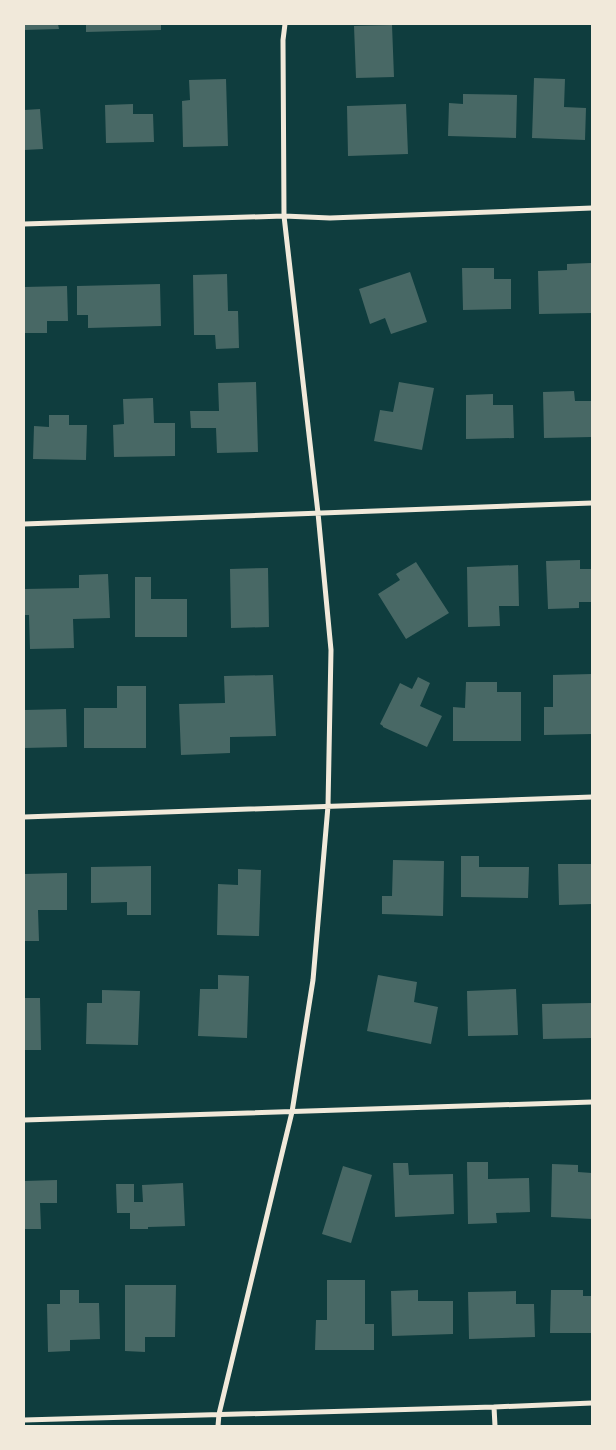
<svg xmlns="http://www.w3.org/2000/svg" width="616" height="1450" viewBox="0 0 616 1450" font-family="Montserrat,sans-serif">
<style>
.building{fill:#486865}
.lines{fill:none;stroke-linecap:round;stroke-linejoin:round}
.minor{stroke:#f1e9da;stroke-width:5}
</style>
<rect width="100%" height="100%" fill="#0f3d3e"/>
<path class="building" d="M24,24H58L59,29L24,30Z
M86,24H161V30L86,32Z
M392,25L394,77L356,78L354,26Z
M534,78L565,79L564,107L586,108L585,140L532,138Z
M226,79L228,146L183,147L182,101L190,100L189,80Z
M463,94L517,95L516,138L448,136L449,103L463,104Z
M133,104V114H153L154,142L106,143L105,105Z
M406,104L408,154L348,156L347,106Z
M40,109L43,149L24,150V110Z
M591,263L592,313L539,314L538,271L567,270V264Z
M462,268H494V279H511V309L463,310Z
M410,272L427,322L391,334L385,318L370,324L359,289Z
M227,274L228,311H238L239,348L216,349L215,335H194L193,275Z
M160,284L161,326L88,328V315H77V286Z
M67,286L68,321H47V333H24V287Z
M256,382L258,452L217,453L216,428H191L190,411H219L218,383Z
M399,382L434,388L422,450L374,441L380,410L393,412Z
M574,391L575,401H592V437L544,438L543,392Z
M493,394V405H513L514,438L466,439V395Z
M153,398L154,423H175V456L114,457L113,425L124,424L123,399Z
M49,415H69V425H87L86,460L33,459L34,426L49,427Z
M580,560V569H592V602H579V608L548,609L546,561Z
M416,562L449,613L406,639L378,594L400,580L396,574Z
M518,565L519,606H499L500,626L468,627L467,567Z
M268,568L269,627L231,628L230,569Z
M108,574L110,618L73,619L74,648L30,649L29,615H24V589L79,588V575Z
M135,577H151V599H187V637H135Z
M592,674V734L544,735V707H553V675Z
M273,675L276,736L230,737V753L181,755L179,704L225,703L224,676Z
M418,677L430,683L420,706L442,716L427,747L383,727V726L380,724L400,683L412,689Z
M466,682H497V692H521V741H453V707L465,708Z
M117,686H146V748H84V708H117Z
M66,709L67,747L24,748V710Z
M461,856H479V867H529L528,898L461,897Z
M393,860L444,861L443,916L382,914V896H392Z
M558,864H592V904L559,905Z
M151,866V915H127V902L91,903V867Z
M238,869L261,870L259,936L217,935L218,884L238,885Z
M67,873V910H38L39,941H24V874Z
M218,975L249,976L247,1038L198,1036L200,989H218Z
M378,975L417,982L414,1002L438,1007L431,1044L367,1031Z
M516,989L518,1035L468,1036L467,991Z
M102,990L140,991L138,1045L86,1044L87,1003H102Z
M24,998H40L41,1050H24Z
M592,1003V1038L543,1039L542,1004Z
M467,1162H488V1179L529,1178L530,1212L496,1213L497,1223L468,1224Z
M393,1163H408L409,1175L453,1174L454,1214L395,1217Z
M552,1164L578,1165V1172L592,1173V1219L551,1217Z
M343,1166L372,1175L351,1243L322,1234Z
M57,1180V1203H40L41,1229H24V1181Z
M183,1183L185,1226L148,1227V1229H130V1213H117L116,1184H134V1202H143L142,1185Z
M327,1280H365V1324H374V1350H315L316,1320H327Z
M125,1285H176L175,1337H145V1352L125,1351Z
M60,1290H79V1303H99L100,1339L70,1340V1351L48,1352L47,1304H60Z
M418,1290V1301H453V1334L392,1336L391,1291Z
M551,1290H583V1296H592V1333H550Z
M516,1291V1304H534L535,1337L469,1339L468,1292Z"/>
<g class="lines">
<path class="minor" d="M24,224L284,216L330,218L592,208
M24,524L592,503
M24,817L592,797
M24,1120L592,1102
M494,1407L495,1426
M24,1420L494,1407L592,1403
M218,1426L219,1414L292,1112L313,980L328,806L331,650L318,513L284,216L283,40L285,24"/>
</g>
<rect width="616" height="1450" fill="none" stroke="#f1e9da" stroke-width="50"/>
</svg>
